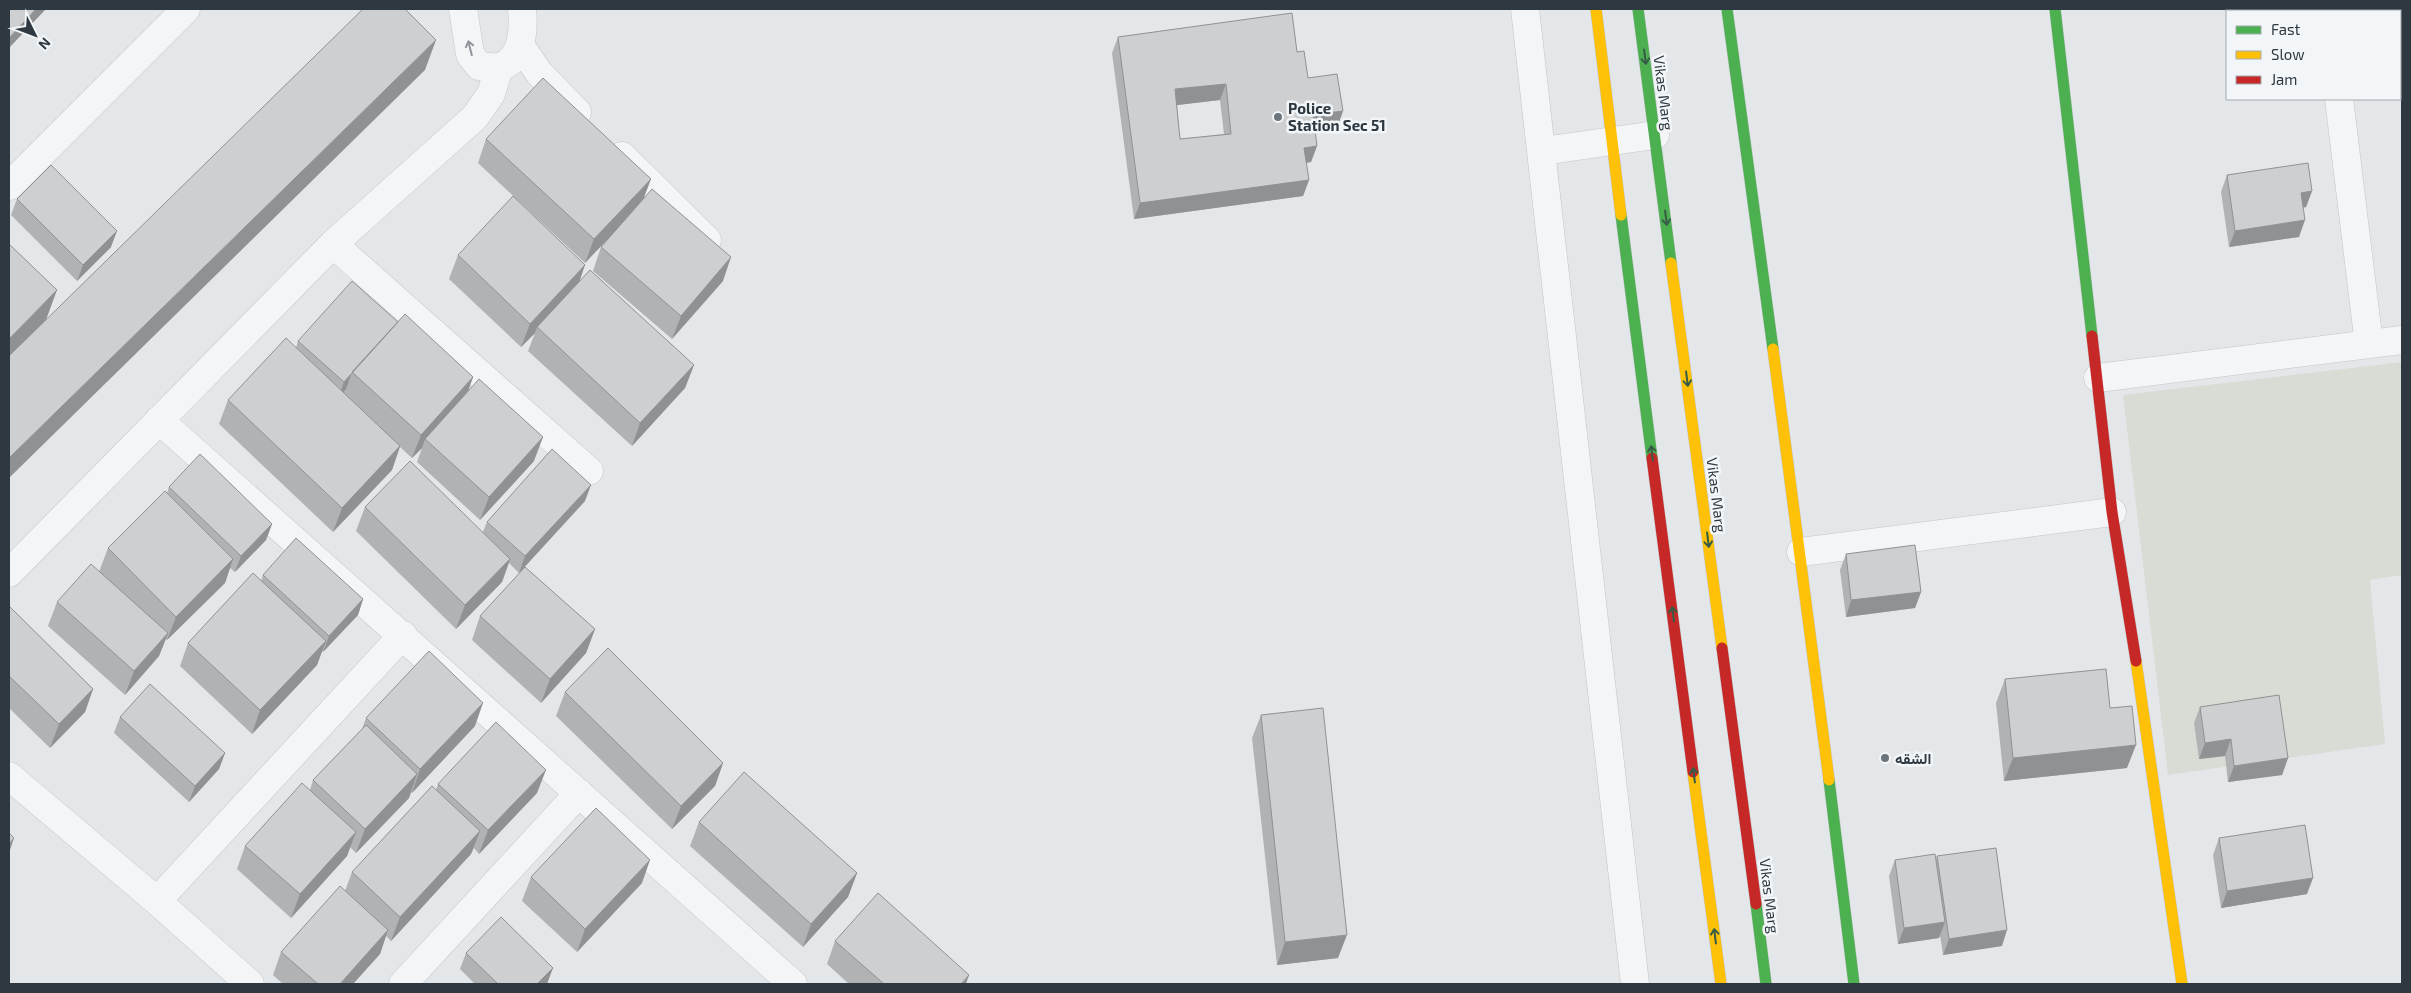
<svg xmlns="http://www.w3.org/2000/svg" width="2411" height="993" viewBox="0 0 2411 993" font-family="'Exo 2',Vazirmatn,sans-serif">
<style>
.green{fill:#d7dcd5}
.lines{fill:none;stroke-linecap:round;stroke-linejoin:round}
.street-casing{stroke:#c3c5c7;stroke-width:29}
.fast-casing{stroke:#c3c5c7;stroke-width:12}
.slow-casing{stroke:#c3c5c7;stroke-width:12}
.jam-casing{stroke:#c3c5c7;stroke-width:12}
.street{stroke:#f4f5f6;stroke-width:28}
.fast{stroke:#4caf50;stroke-width:11}
.slow{stroke:#ffc107;stroke-width:11}
.jam{stroke:#c62828;stroke-width:11}
.wall{fill:#b0b2b4;fill-rule:evenodd}
.shaded-wall{fill:#909192}
.building{fill:#cdcfd1;stroke:#909192;fill-rule:evenodd}
.oneway{stroke:#90969c}
.oneway2{stroke:#365c46}
.poi-dot{fill:#6d757c;stroke:#f3f6f8;stroke-width:2}
.labels{text-anchor:middle;dominant-baseline:central;stroke-width:5;stroke-linejoin:round;paint-order:stroke}
.street-label{font-size:15px;fill:#2d3841;stroke:#f3f6f8}
.poi-label{font-size:15px;font-weight:bold;fill:#2d3841;stroke:#f3f6f8;text-anchor:start}
</style>
<rect width="100%" height="100%" fill="#e4e7e9"/>
<path class="green" d="M2402,362V575L2370,580L2385,744L2168,775L2123,395Z"/>
<g class="lines">
<defs>
<path id="street" d="M463,9L470,54L479,66C485,66 494,68 499,67C523,61 524,28 522,9
M1525,9L1635,984
M2328,9V11
M520,45L539,73L577,112
M2339,99L2369,344
M1543,151L1655,135
M622,156L707,240
M9,186L186,9
M333,244L589,471
M2098,378L2402,340
M159,420L793,984
M1801,552L2112,512
M9,573L333,244L475,117L491,94L499,67
M9,776L157,901L250,984
M157,901L403,635
M403,984L579,793"/>
<path id="fast" d="M1638,9L1671,263
M1727,9L1773,349
M2055,9L2092,336
M1621,215L1652,458
M1829,780L1854,984
M1756,904L1766,984"/>
<path id="slow" d="M1596,9L1621,215
M1671,263L1722,648
M1773,349L1829,780
M2136,661L2182,984
M1693,772L1721,984"/>
<path id="jam" d="M2092,336L2112,512L2136,661
M1652,458L1693,772
M1722,648L1756,904"/>
</defs>
<use href="#street" class="street-casing"/>
<use href="#fast" class="fast-casing"/>
<use href="#slow" class="slow-casing"/>
<use href="#jam" class="jam-casing"/>
<use href="#street" class="street"/>
<use href="#fast" class="fast"/>
<use href="#slow" class="slow"/>
<use href="#jam" class="jam"/>
</g>
<path class="wall" d="M1118,37L1297,52L1308,78L1343,111L1337,128L1315,130L1317,146L1311,162L1306,163L1309,180L1303,196L1134,219L1112,53ZM1220,100L1224,134L1180,139L1177,105Z
M486,139L644,198L723,281L672,339L593,271L601,247L614,232L585,263L478,163Z
M2227,175L2312,191L2306,207L2303,208L2299,237L2229,247L2221,192Z
M17,199L111,247L77,281L11,215Z
M458,255L579,281L694,365L685,388L632,446L528,351L535,333L521,347L449,279Z
M398,322L473,377L468,391L534,461L480,520L417,462L422,448L412,458L400,447L392,470L333,532L219,424L228,400L296,348L298,341Z
M169,487L272,524L266,540L235,572L230,568L225,583L167,640L166,639L159,656L125,695L48,626L57,602L99,572L108,548L167,493Z
M585,501L519,573L509,563L502,582L456,629L356,531L365,507L483,532L487,522Z
M1846,554L1921,592L1915,608L1846,617L1840,570Z
M263,575L363,599L358,615L323,652L322,651L317,665L252,734L180,666L188,643L261,581Z
M9,606L93,689L85,712L50,748L9,708Z
M480,616L595,629L586,653L541,703L472,640Z
M2005,679L2127,768L2004,781L1996,703Z
M565,692L723,763L715,786L672,829L556,716Z
M2200,707L2288,758L2282,775L2228,782L2225,756L2199,759L2194,723Z
M1261,715L1338,958L1277,965L1252,738Z
M120,717L225,753L219,769L189,802L114,733Z
M366,718L475,726L412,793L411,792L409,798L356,853L350,847L347,856L291,918L237,869L245,846L310,790L313,780L362,729Z
M438,784L537,793L479,854L474,848L471,854L391,941L386,936L380,954L353,984H283L273,975L281,952L345,891L352,872L436,790Z
M699,822L857,873L848,897L803,947L690,846Z
M2219,838L2307,894L2221,908L2213,855Z
M1937,856L2002,946L1943,955L1940,935L1939,938L1898,944L1889,876L1895,860H1936Z
M531,877L642,883L577,952L522,901Z
M835,941L966,984H849L827,964Z
M466,953L547,984H475L460,969Z"/>
<path class="shaded-wall" d="M36,9H46L9,48V38Z
M436,40L425,70L9,478V458Z
M1226,84L1220,100L1169,106L1175,89Z
M1343,111L1337,128L1307,131L1313,115Z
M1317,146L1311,162L1298,164L1304,148Z
M651,179L642,203L585,263L594,239Z
M1309,180L1303,196L1134,219L1140,203Z
M2312,191L2306,207L2295,209L2301,193Z
M2305,220L2299,237L2229,247L2235,231Z
M117,231L111,247L77,281L83,265Z
M731,257L723,281L672,339L681,316Z
M585,265L577,289L537,327L535,333L521,347L530,324Z
M57,290L46,320L9,358V339Z
M694,365L685,388L632,446L640,423Z
M352,372L346,389L338,398L344,382Z
M473,377L465,400L425,439L422,448L412,458L421,435Z
M543,437L534,461L480,520L489,497Z
M400,446L392,470L333,532L342,508Z
M591,485L585,501L519,573L525,556Z
M272,524L266,540L235,572L241,556Z
M233,559L225,583L167,640L176,617Z
M510,559L502,582L456,629L465,605Z
M1921,592L1915,608L1846,617L1851,600Z
M363,599L358,615L323,652L329,636Z
M595,629L586,653L541,703L550,679Z
M168,633L159,656L125,695L134,671Z
M326,641L317,665L252,734L260,710Z
M93,689L85,712L50,748L59,724Z
M483,703L475,726L412,793L420,769Z
M2231,739L2225,756L2199,759L2205,743Z
M2136,745L2127,768L2004,781L2013,758Z
M225,753L219,769L189,802L195,786Z
M2288,758L2282,775L2228,782L2234,766Z
M723,763L715,786L672,829L681,806Z
M546,770L537,793L479,854L488,830Z
M417,774L409,798L356,853L365,829Z
M480,831L471,854L391,941L400,917Z
M356,832L347,856L291,918L300,894Z
M14,838L9,853V844Z
M650,860L642,883L577,952L585,929Z
M857,873L848,897L803,947L811,924Z
M2313,878L2307,894L2221,908L2227,891Z
M1945,922L1939,938L1898,944L1904,928Z
M388,930L380,954L353,984H340Z
M2007,930L2002,946L1943,955L1949,939Z
M1347,935L1338,958L1277,965L1285,942Z
M553,968L547,984H537Z
M969,975L966,984H961Z"/>
<path class="building" d="M9,9H36L9,38Z
M363,9H405L436,40L9,458V356Z
M1292,13L1297,52L1304,51L1308,78L1337,74L1343,111L1313,115L1317,146L1304,148L1309,180L1140,203L1118,37ZM1226,84L1231,134L1180,139L1175,89Z
M543,78L651,179L594,239L486,139Z
M2308,163L2312,191L2301,193L2305,220L2235,231L2227,175Z
M51,165L117,231L83,265L17,199Z
M652,189L731,257L681,316L601,247Z
M513,196L585,265L530,324L458,255Z
M9,244L57,290L9,339Z
M590,270L694,365L640,423L537,327Z
M352,281L398,322L344,382L298,341Z
M405,314L473,377L421,435L352,372Z
M286,338L400,446L342,508L228,400Z
M479,379L543,437L489,497L425,439Z
M552,449L591,485L525,556L487,522Z
M200,454L272,524L241,556L169,487Z
M410,461L510,559L465,605L365,507Z
M165,491L233,559L176,617L108,548Z
M296,538L363,599L329,636L263,575Z
M1915,545L1921,592L1851,600L1846,554Z
M91,564L168,633L134,671L57,602Z
M525,567L595,629L550,679L480,616Z
M253,573L326,641L260,710L188,643Z
M9,606L93,689L59,724L9,676Z
M608,648L723,763L681,806L565,692Z
M429,651L483,703L420,769L366,718Z
M2106,669L2110,708L2132,706L2136,745L2013,758L2005,679Z
M150,684L225,753L195,786L120,717Z
M2279,695L2288,758L2234,766L2231,739L2205,743L2200,707Z
M1323,708L1347,935L1285,942L1261,715Z
M496,722L546,770L488,830L438,784Z
M366,725L417,774L365,829L313,780Z
M744,772L857,873L811,924L699,822Z
M302,783L356,832L300,894L245,846Z
M432,786L480,831L400,917L352,872Z
M596,808L650,860L585,929L531,877Z
M2305,825L2313,878L2227,891L2219,838Z
M9,833L14,838L9,844Z
M1996,848L2007,930L1949,939L1937,856Z
M1935,854L1945,922L1904,928L1895,860Z
M340,886L388,930L340,984H318L281,952Z
M878,893L969,975L961,984H884L835,941Z
M501,917L553,968L537,984H498L466,953Z"/>
<defs><path id="oneway-shaft" d="M-6 0H5M1.5-3L5.5 0L1.5 3" fill="none" stroke-width="1.6" stroke-linecap="round" stroke-linejoin="round" transform="scale(1.25)"/></defs>
<use class="oneway" href="#oneway-shaft" transform="translate(470 48) rotate(-104)"/>
<g class="oneway2">
<use href="#oneway-shaft" transform="translate(1645 57) rotate(83)"/>
<use href="#oneway-shaft" transform="translate(1666 218) rotate(83)"/>
<use href="#oneway-shaft" transform="translate(1687 379) rotate(83)"/>
<use href="#oneway-shaft" transform="translate(1652 453) rotate(-97)"/>
<use href="#oneway-shaft" transform="translate(1708 540) rotate(83)"/>
<use href="#oneway-shaft" transform="translate(1673 614) rotate(-97)"/>
<use href="#oneway-shaft" transform="translate(1694 775) rotate(-97)"/>
<use href="#oneway-shaft" transform="translate(1715 936) rotate(-97)"/>
</g>
<g class="poi-dot">
<circle cx="1278" cy="117" r="5"/>
<circle cx="1885" cy="758" r="5"/>
</g>
<g class="labels">
<g class="street-label">
<text transform="translate(1664 93) rotate(83)">Vikas Marg</text>
<text transform="translate(1717 495) rotate(83)">Vikas Marg</text>
<text transform="translate(1770 896) rotate(83)">Vikas Marg</text>
</g>
<g class="poi-label">
<text x="1288" y="108">Police<tspan x="1288" dy="17">Station Sec 51</tspan></text>
<text x="1895" y="758">الشقه</text>
</g>
</g>
<rect width="2411" height="993" fill="none" stroke="#2d3841" stroke-width="20"/>
<rect x="2226" y="10" width="175" height="90" fill="#f3f6f8" stroke="#a4aaaf"/>
<rect x="2236" y="26" width="25" height="8" fill="#4caf50" stroke="#a4aaaf"/>
<text x="2271" y="35" font-size="15" fill="#2d3841">Fast</text>
<rect x="2236" y="51" width="25" height="8" fill="#ffc107" stroke="#a4aaaf"/>
<text x="2271" y="60" font-size="15" fill="#2d3841">Slow</text>
<rect x="2236" y="76" width="25" height="8" fill="#c62828" stroke="#a4aaaf"/>
<text x="2271" y="85" font-size="15" fill="#2d3841">Jam</text>
<g transform="translate(35 35) rotate(132)" stroke="#f3f6f8" stroke-width="4" paint-order="stroke">
<path d="M0-4L9 19L0 12L-9 19Z" fill="#2d3841"/>
<text y="-8" font-size="14" font-weight="bold" text-anchor="middle" fill="#2d3841">N</text>
</g>
</svg>
